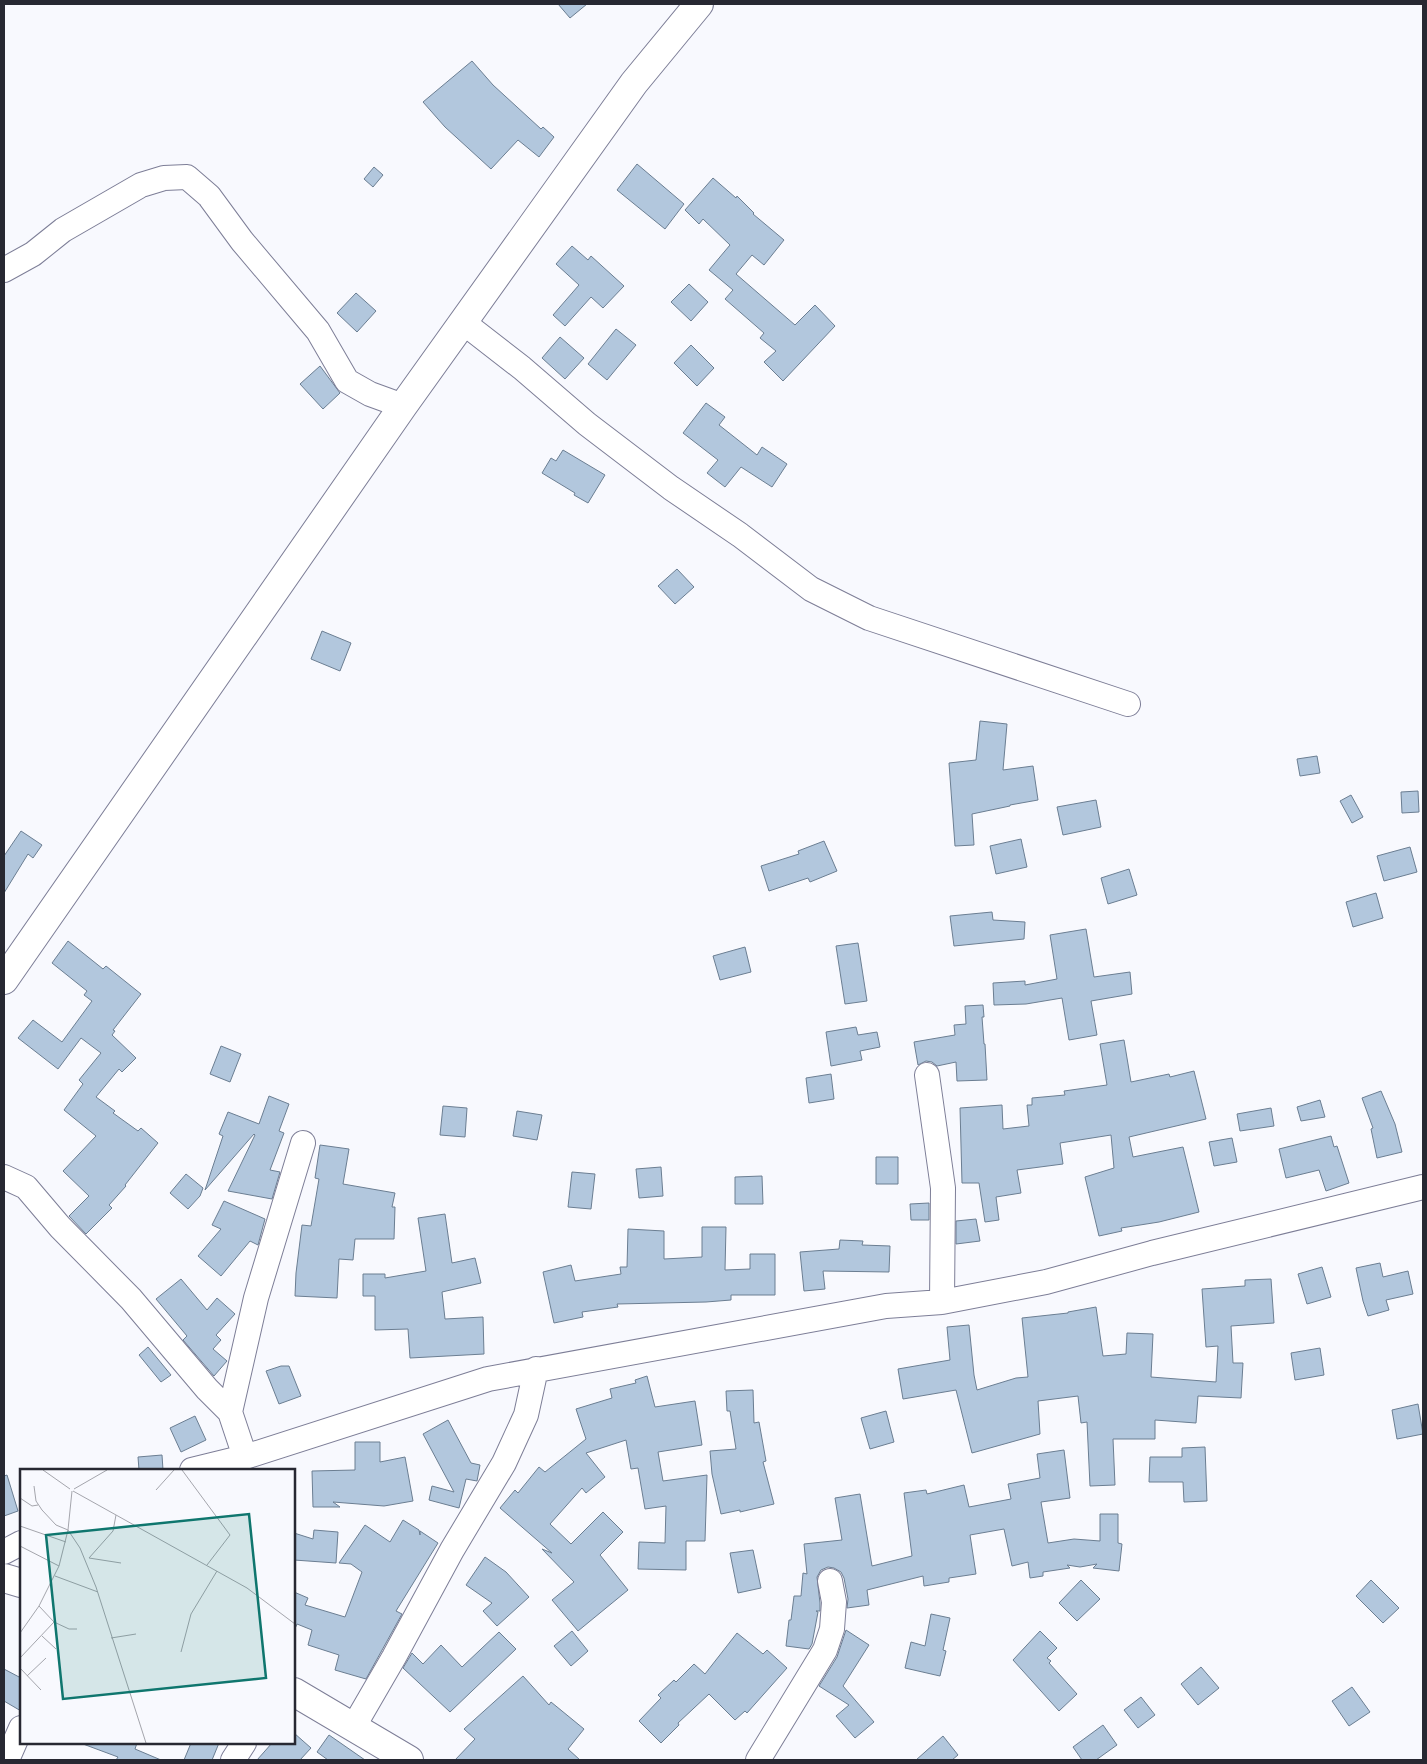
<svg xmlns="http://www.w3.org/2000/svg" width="1427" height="1764" viewBox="0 0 1427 1764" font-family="'DejaVu Sans',sans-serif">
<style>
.building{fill:#b2c7dd;stroke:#6b7e92}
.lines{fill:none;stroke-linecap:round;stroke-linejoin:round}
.minor-casing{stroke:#7d7e97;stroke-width:26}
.major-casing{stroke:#7d7e97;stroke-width:30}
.minor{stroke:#fff;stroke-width:24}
.major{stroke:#fff;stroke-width:28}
.inset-road{fill:none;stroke:#a4a5ac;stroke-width:1}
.view{fill:#0f766e;fill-opacity:0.15;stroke:#0f766e;stroke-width:2.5}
.inset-edge{fill:none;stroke:#272832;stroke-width:2.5}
</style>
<rect width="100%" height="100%" fill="#f8f9fe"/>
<path class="building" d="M558,4H587L570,18Z
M472,61L493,85L541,129L543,127L554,137L539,157L518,140L491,169L445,127L423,102Z
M637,164L684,204L665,229L617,190Z
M374,167L383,175L373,187L364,179Z
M713,178L736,198L737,196L754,213L753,214L784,240L764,265L752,255L736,274L795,325L815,305L835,326L783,381L764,362L776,351L760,338L764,333L725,299L733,290L709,270L730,245L703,219L699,224L685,210Z
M572,246L588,260L591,256L624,286L603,308L591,297L565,326L553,315L579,285L556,264Z
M689,284L708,302L691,321L671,302Z
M356,293L376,311L357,332L337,313Z
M616,329L636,345L607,380L588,364Z
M560,337L584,358L565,379L542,358Z
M691,345L714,368L697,386L674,363Z
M320,366L340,393L323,409L300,384Z
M706,403L725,417L719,425L757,455L762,447L787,464L772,487L741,467L725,487L707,473L718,460L683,433Z
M563,450L605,475L588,503L574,495L575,493L542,473L551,458L556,461Z
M677,569L694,587L675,604L658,586Z
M322,631L351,643L340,671L311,659Z
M980,721L1007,724L1003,770L1033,766L1038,800L1010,805V806L972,814L974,845L955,846L949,763L976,760Z
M1317,756L1320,773L1300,776L1297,759Z
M1418,791L1419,812L1402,813L1401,792Z
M1351,795L1363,817L1352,823L1340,801Z
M1096,800L1101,827L1063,835L1057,807Z
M21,831L42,845L33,858L28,854L4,893V856Z
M1021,839L1027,867L996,874L990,846Z
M824,841L837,871L810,882L808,878L769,891L761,866L799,854L798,851Z
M1410,847L1417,872L1384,881L1377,856Z
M1129,869L1137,895L1108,904L1101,878Z
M1376,893L1383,918L1353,927L1346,902Z
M992,912L993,920L1025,922L1024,939L954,946L950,916Z
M1086,929L1094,977L1130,972L1132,994L1091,1001L1097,1035L1069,1040L1062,998L1026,1004L994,1005L993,983L1025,981V985L1057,979L1050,935Z
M68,941L103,969L106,966L141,994L113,1030L115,1031L112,1035L136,1058L122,1072L119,1069L96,1097L115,1111L113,1113L138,1131L141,1128L158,1143L125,1185L126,1186L109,1205L112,1208L86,1234L69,1216L89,1196L63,1171L96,1136L64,1110L83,1084L79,1080L101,1053L81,1038L58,1069L18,1038L33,1020L62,1042L92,1001L84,995L87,991L52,963Z
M858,943L867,1001L845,1004L836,946Z
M745,947L751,972L720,980L713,956Z
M983,1005L984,1017H982L984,1044H985L987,1080L957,1081L956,1062L937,1066L932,1062L926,1061L918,1065L914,1042L955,1035L954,1025L966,1024L965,1006Z
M856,1027L858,1035L877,1032L880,1047L860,1051L862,1060L831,1066L826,1032Z
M1124,1040L1131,1082L1169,1074L1170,1077L1194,1071L1206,1119L1129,1137L1133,1157L1183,1147L1199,1212L1159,1222L1121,1228L1122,1231L1099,1236L1085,1177L1114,1168L1111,1135L1060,1143L1063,1164L1017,1170L1021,1193L996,1197L999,1220L985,1222L979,1183H962L960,1108L1002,1105L1003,1129L1029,1126L1027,1105H1032V1098L1065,1095L1064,1091L1107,1085L1100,1044Z
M221,1046L241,1054L230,1082L210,1074Z
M831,1074L834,1099L809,1103L806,1078Z
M1381,1091L1395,1124L1402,1152L1377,1158L1371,1129L1373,1128L1362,1098Z
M269,1096L289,1104L279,1131L284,1133L270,1170L280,1172L272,1199L228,1191L255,1135L254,1134L205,1190L223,1136L219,1134L228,1112L259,1124Z
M1320,1100L1325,1117L1301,1121L1297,1107Z
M443,1106L467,1108L465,1137L440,1135Z
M1271,1108L1274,1126L1240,1131L1237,1114Z
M517,1111L542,1115L537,1140L513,1136Z
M1331,1136L1334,1147L1337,1146L1349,1183L1326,1191L1319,1170L1286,1178L1279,1149Z
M1232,1138L1237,1162L1214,1166L1209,1142Z
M320,1145L349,1149L343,1184L395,1193L392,1207H395L394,1239H355L353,1260L339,1259L337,1298L295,1296L296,1273L302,1225L311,1226L319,1179L315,1178Z
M876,1157H898V1184H876Z
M661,1167L663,1196L639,1198L636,1169Z
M572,1172L595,1174L591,1209L568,1207Z
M186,1174L203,1188L200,1196L188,1209L170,1193Z
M762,1176L763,1204H735V1177Z
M224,1201L265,1219L258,1245L250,1241L221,1276L198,1256L221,1229L212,1225Z
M929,1203V1220H911L910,1204Z
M445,1214L452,1263L475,1258L481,1283L442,1292L445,1319L483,1317L484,1354L410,1358L408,1329L375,1330V1296H363V1274H385V1278L426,1271L418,1218Z
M976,1219L980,1241L956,1244V1221Z
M702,1227H726L725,1270L750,1269V1254H775V1295H731V1300L706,1302L617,1304L618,1307L582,1312L583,1317L554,1323L543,1272L571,1265L575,1281L621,1274L620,1267H627L628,1229L664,1231V1259L702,1257Z
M840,1240L863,1241L862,1245L890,1246L889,1272L823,1271L825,1289L804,1291L800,1252L839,1249Z
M1380,1263L1383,1277L1408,1271L1413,1294L1386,1300L1389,1310L1368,1316L1363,1301L1356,1268Z
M1322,1267L1331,1297L1307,1304L1298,1274Z
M181,1279L207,1310L217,1298L235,1314L216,1335L221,1340L213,1349L227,1361L214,1376L183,1340L187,1336L156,1299Z
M1271,1279L1274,1323L1231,1326L1233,1363H1243L1241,1398L1198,1396L1196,1423L1155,1420V1439H1113L1115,1485L1090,1486L1087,1422L1081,1423L1078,1396L1038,1401L1040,1434L972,1453L956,1390L903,1399L898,1369L950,1360L947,1327L969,1325L974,1375L977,1390L1016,1378L1028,1377L1022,1318L1068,1313V1312L1096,1307L1103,1356L1126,1354L1127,1333L1153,1334L1151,1377L1216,1382L1218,1346L1206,1347L1202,1289L1245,1286V1280Z
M148,1347L171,1375L161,1382L139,1355Z
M1320,1348L1324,1375L1295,1380L1291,1353Z
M281,1366H289L301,1396L279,1404L266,1371Z
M647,1376L655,1407L695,1401L702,1445L658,1452L663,1481L707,1475L705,1541H686V1570L638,1569L639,1542L665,1543L666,1506L645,1509L638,1468L631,1469L626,1440L586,1453L605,1477L586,1493L582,1488L550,1524L571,1544L603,1512L623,1532L600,1555L628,1590L578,1631L552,1600L574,1582L542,1549L552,1553L500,1508L515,1490L518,1493L539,1467L545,1472L586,1439L576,1409L612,1398L610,1389L636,1383L635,1380Z
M753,1390L754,1423L759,1422L766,1461L763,1462L774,1504L740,1512V1510L721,1514L712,1474L710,1451L736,1449L730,1411H727L726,1391Z
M1418,1404L1423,1434L1397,1439L1392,1410Z
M886,1411L894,1442L870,1449L861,1418Z
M195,1416L206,1440L181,1452L170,1428Z
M448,1420L471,1463L480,1465L477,1481L466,1479L459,1508L429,1500L432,1486L454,1492L423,1434Z
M355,1442H380V1462L405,1457L413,1501L384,1506L333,1502L340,1507H313L312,1471L355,1470Z
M1205,1447L1207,1501L1184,1502L1183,1482H1149L1150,1457H1182V1448Z
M1064,1450L1070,1498L1041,1502L1048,1543L1074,1539L1100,1541V1514H1118V1543L1122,1544L1119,1571L1093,1568L1097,1564L1080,1567L1067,1565L1070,1568L1043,1572V1576L1030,1578L1028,1562L1012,1566L1004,1529L970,1535L976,1574L949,1578V1582L924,1586L923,1576L867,1590L869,1605L847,1608L848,1599L844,1578L841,1572L834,1568L828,1567L821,1570L817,1577L820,1603V1611H816L818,1612L812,1644L809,1649L786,1646L789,1620H791L794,1596H801L803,1573L807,1574L804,1544L842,1540L835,1498L860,1494L872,1566L912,1556L904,1493L926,1490L927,1494L964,1485L969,1507L1011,1499L1008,1484L1040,1478L1037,1454Z
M162,1455L163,1470H139L138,1457Z
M7,1475L18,1511L4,1516V1476Z
M403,1520L419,1530L420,1535V1531L438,1543L396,1611L402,1614L366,1679L335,1670L339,1655L308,1645L312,1630L297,1624L294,1631V1592L308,1598L305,1605L345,1617L362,1572L351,1564L339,1563L365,1525L390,1542Z
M314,1530L338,1532L336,1563L294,1560V1533L313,1539Z
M753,1550L761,1588L738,1593L730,1553Z
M485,1557L506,1572L529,1597L497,1626L483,1611L492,1603L466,1585Z
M1081,1580L1100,1599L1077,1621L1059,1603Z
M1371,1580L1399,1608L1383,1623L1356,1596Z
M931,1614L950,1618L943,1650L946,1651L940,1676L905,1668L911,1642L925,1646Z
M846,1630L869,1645L843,1686L874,1722L855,1738L836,1716L849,1705L819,1686L837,1657Z
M572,1631L588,1651L571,1666L554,1646Z
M1040,1631L1057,1648L1047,1658L1051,1661L1049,1663L1077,1694L1059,1711L1013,1660Z
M499,1632L516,1649L450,1712L403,1668L412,1653L423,1664L441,1645L462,1667Z
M737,1633L763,1654L767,1650L787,1668L747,1713L745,1711L735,1720L709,1694L678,1723L679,1725L661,1743L639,1721L661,1698L658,1695L674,1680L676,1682L694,1664L705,1674Z
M1201,1667L1219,1688L1198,1705L1181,1684Z
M4,1669L21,1678V1711L4,1701Z
M523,1676L549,1705L551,1702L584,1729L568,1749L580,1760H455L475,1739L464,1729Z
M1352,1687L1370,1712L1349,1726L1332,1701Z
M1141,1697L1155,1715L1138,1728L1124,1710Z
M1103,1725L1117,1745L1096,1760H1082L1073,1747Z
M294,1733L311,1748L300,1760H257L272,1743H294Z
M329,1735L365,1760H328L317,1752Z
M943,1736L958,1755L952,1760H916Z
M84,1743H137L135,1749L161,1760H116L118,1757L83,1744Z
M191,1743H219L212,1760H184Z"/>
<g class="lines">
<defs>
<path id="minor" d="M4,270L33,254L63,230L141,185L164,178L187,177L209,196L242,241L318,331L347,381L370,394L403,406
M464,323L522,368L587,424L671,488L740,535L811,589L869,618L1128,704
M927,1075L943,1188L942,1302
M4,1177L26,1187L60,1227L131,1299L207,1389L230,1412
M245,1457L230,1412L256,1298L303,1143
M192,1470L245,1457L488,1379L886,1306L942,1302L1046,1282L1152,1253L1423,1187
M4,1552L21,1543
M354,1726L394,1657L452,1550L504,1463L526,1415L536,1369
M7,1760L21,1728
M233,1760L244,1743
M758,1760L825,1650L832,1629L834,1602L830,1581"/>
<path id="major" d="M4,980L403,406L634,83L699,4
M4,1578L21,1583
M294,1692L409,1760"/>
</defs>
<use href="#minor" class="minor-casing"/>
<use href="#major" class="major-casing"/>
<use href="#minor" class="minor"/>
<use href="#major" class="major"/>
</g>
<g transform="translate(20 1469)">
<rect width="275" height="275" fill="#f8f9fe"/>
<path class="inset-road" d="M23,1L50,20M162,1L210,66L187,96M14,17L16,32L22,41L36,56L48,61L60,79L76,118L126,274M54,20L87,1M136,21L154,1M53,22L227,119L275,155M0,29L12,37L18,36M0,57L46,73M0,77L39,97M69,89L93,62L96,46M69,89L101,94M35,107L78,123M19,137L34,153L49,160H57M0,164L19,137L39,97L48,61L52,22M22,167L36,180M91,169L116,165M161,183L171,145L197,102M0,189L34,153M0,199L21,221M7,207L26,189"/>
<path class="view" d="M229,45L246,209L43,230L26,66Z"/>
<rect width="275" height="275" class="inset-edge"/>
</g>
<rect width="1427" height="1764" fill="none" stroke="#272832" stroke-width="10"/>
</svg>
